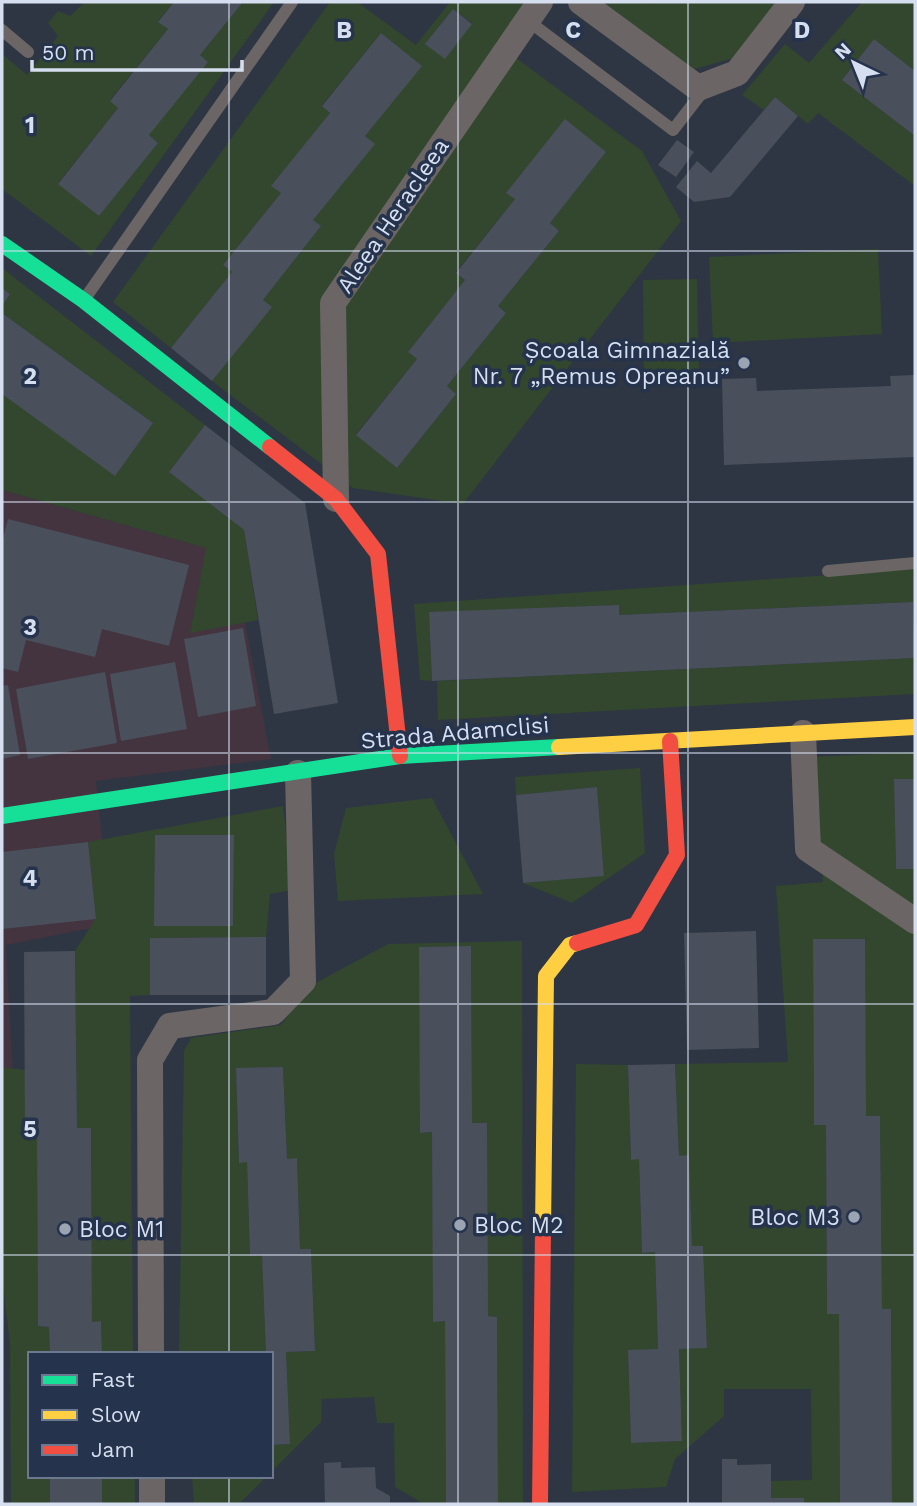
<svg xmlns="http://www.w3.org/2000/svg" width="917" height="1506" viewBox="0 0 917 1506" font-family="'Work Sans',sans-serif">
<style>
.commercial{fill:#43343f}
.green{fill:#32472d;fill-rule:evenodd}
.building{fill:#49505c}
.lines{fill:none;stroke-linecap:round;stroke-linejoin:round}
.lane{stroke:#6b6665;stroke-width:12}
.street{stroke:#6b6665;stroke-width:26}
.fast{stroke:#16e098;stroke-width:16}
.slow{stroke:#ffcf43;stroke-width:16}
.jam{stroke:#f24e42;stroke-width:16}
.grid{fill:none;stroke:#d6dff0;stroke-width:2;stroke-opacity:0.55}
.poi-dot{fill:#9ba4b3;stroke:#25334c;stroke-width:2.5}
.labels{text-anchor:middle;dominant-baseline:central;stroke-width:7;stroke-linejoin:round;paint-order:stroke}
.street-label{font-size:23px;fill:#d6dff0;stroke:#25334c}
.poi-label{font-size:23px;fill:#d6dff0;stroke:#25334c;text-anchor:end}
.grid-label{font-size:23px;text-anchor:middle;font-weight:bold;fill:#d6dff0;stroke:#25334c;stroke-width:7;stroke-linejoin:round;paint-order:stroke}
</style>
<rect width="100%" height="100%" fill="#2e3643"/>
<path class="commercial" d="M2,490L207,548L190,632L245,622L271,759L96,781L111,924L6,945L13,1079H2Z"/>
<path class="green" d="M85,2H174L158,21L168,29L110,100L118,108L58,183L99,216L158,143L149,135L200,55L243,2H274L91,256L2,189V54L27,75L58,36L48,23L58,11L70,16Z
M330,2H357L416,45L450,2H525L497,44L642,151L681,221L463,504L353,488L212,381L271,307L263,300L321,226L313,220L374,144L365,136L421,66L381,33L322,105L330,113L272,186L281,193L223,265L232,272L171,348L113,302ZM453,9L472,23L445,58L426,43ZM606,152L550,223L559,231L498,306L506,313L447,386L456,394L397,468L356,434L417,359L408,352L465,280L456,272L515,199L507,193Z
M603,2H651L655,4L658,2H777L734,58L694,69Z
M862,2H915V71L874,39L842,80L915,136V186L818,113L808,124L775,97L764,110L742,95L785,44L809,63Z
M878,249L882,334L713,343L709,257Z
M2,268L205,425L169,472L244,530L258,620L190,633L206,548L2,490V394L115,475L153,423L2,313V306L10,294L2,288Z
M697,279L699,380L644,382L643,280Z
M915,569V642L913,602L619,615V605L429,613L432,681L420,680L414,604Z
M915,658V694L438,720L437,681Z
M915,752V779L894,780L896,869H915V1504H892L891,1310L882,1309L880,1116H866L864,939L813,940L814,1125H826L827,1314H839L840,1504H804L803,1498H771V1481L812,1480L811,1389H724V1416L675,1459L666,1487L572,1492L576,1064L628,1065L631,1159H639L642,1253L655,1252L658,1349L628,1351L631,1443L682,1441L679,1349L707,1347L703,1246H692L689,1156H679L675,1064L788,1062L776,886L823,882L812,757Z
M640,768L645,853L572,903L523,883L604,875L597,787L516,795L515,777Z
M432,798L483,894L338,901L334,854L346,808Z
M283,806L293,890L270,894L266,937L151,938L150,995L130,996L133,1354H102L101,1322H92L91,1129L77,1128L75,951L96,918L88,842ZM155,835L234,836L233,926H155Z
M522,941L523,1504H498L497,1317L488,1316L472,1123L471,946L419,947L421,1133L432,1132L434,1322L445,1321L446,1504H424L395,1487L394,1423H377L374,1397L322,1399L321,1422L271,1472V1445L290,1444L286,1352L315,1351L311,1249H300L297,1159H287L283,1067L236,1069L239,1162H247L250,1256L262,1255L266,1352L179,1354L184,1051L191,1038L281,1025L310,986L388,944Z
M2,1067L25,1070V1137H37L38,1326L49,1327L50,1354H30V1476H50V1504H11L10,1344L2,1277Z
M102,1476H135V1504H102Z
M192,1476H267L239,1504H194Z"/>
<path class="building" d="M174,2H243L200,55L208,62L149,135L158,143L99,216L58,184L118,108L110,101L168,29L158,22Z
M453,9L472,24L445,59L425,44Z
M381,33L422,66L365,136L375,144L313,220L321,226L263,300L272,307L212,381L171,348L232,272L223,265L281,193L271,186L330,113L322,106Z
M874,39L915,71V136L842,80Z
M775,97L798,116L730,197L694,202L676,187L697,161L711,173Z
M565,119L606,152L550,223L559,231L498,306L506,313L447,386L456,394L397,468L356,435L417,359L408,352L465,280L456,273L515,199L506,193Z
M677,140L694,152L676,177L658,165Z
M2,288L10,294L2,306Z
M2,313L153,423L115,476L2,394Z
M915,375V457L724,465L722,379L756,378L757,391L891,386L890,376Z
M205,425L305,503L338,703L274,714L244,530L169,472Z
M8,519L189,565L169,646L102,629L95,657L26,640L18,672L2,668V542Z
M913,602L915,658L432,681L429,612L619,605V615Z
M243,628L256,706L198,717L184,639Z
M175,662L187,729L121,741L110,674Z
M105,672L117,743L28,759L16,689Z
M8,685L20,755L2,759V686Z
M894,779H915V869H896Z
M597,787L604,876L523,883L516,795Z
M155,835H234L233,926H154Z
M88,842L96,919L2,929V852Z
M756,931L759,1048L687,1050L684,933Z
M266,937V995H150V938Z
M813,939H865L866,1116H880L882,1309H891L892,1504H840L839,1314H827L826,1125H814Z
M471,946L472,1123H487L488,1316L497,1317L498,1504H446L445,1321L433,1322L432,1132L420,1133L419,947Z
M75,951L77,1128H91L92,1322L101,1321L102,1354H50L49,1327L38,1326L37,1137H25L24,952Z
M675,1064L679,1156L689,1155L692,1246H703L707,1348L679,1349L682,1441L631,1443L628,1350L658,1349L655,1252L642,1253L639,1159L631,1160L628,1065Z
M283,1067L287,1159L297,1158L300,1249H311L315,1351L286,1352L290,1444L271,1445V1354H266L262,1255L250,1256L247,1162L239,1163L236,1068Z
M722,1459H737V1465L771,1464V1498H804V1504H722Z
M341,1462V1468L375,1467L376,1488L390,1496V1504H325L324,1463Z
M50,1476H102V1504H50Z"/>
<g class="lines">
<path class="lane" d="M527,20L673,130L704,90
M2,30L28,52
M86,297L292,2
M828,571L915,563"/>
<path class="street" d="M581,2L698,88L737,73L792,2
M336,499L333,303L540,2
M803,733L808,849L915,921
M151,1354L150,1060L170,1026L273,1012L303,981L298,773
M152,1476V1504"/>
<path class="fast" d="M2,244L83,300L270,447
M2,816L400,756L559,747"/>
<path class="slow" d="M559,747L915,727
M543,1230L546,976L570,945L577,943"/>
<path class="jam" d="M270,447L336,499L378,554L400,756
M577,943L636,925L677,855L670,741
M540,1504L543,1230"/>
</g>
<path class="grid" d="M229,2V1354M458,2V1504M688,2V1504M2,251H915M2,502H915M2,753H915M2,1004H915M2,1255H915M229,1476V1504"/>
<g class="poi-dot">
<circle cx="744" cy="363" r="7"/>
<circle cx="854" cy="1217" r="7"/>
<circle cx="460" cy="1225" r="7"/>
<circle cx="65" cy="1229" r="7"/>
</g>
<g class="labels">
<g class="street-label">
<text transform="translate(393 216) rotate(-56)">Aleea Heracleea</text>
<text transform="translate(455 733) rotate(-5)">Strada Adamclisi</text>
</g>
<g class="poi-label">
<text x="730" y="350">Școala Gimnazială<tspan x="730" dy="26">Nr. 7 „Remus Opreanu”</tspan></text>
<text x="840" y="1217">Bloc M3</text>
<text x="474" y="1225" text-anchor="start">Bloc M2</text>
<text x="79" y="1229" text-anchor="start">Bloc M1</text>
</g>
</g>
<g class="grid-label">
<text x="344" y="38">B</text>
<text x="573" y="38">C</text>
<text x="802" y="38">D</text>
<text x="30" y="133">1</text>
<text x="30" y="384">2</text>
<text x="30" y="635">3</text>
<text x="30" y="886">4</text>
<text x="30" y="1137">5</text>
</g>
<rect width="917" height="1506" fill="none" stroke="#d6dff0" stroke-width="7"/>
<rect x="28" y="1352" width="245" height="126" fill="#25334c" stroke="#6c788e" stroke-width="2"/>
<rect x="42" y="1375" width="35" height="10" fill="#16e098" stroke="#6c788e" stroke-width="2"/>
<text x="91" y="1387" font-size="21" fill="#d6dff0">Fast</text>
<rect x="42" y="1410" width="35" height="10" fill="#ffcf43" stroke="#6c788e" stroke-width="2"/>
<text x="91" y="1422" font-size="21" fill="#d6dff0">Slow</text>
<rect x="42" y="1445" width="35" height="10" fill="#f24e42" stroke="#6c788e" stroke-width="2"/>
<text x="91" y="1457" font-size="21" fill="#d6dff0">Jam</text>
<g transform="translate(854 63) rotate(317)" stroke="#25334c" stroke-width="5" paint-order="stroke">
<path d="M0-5L12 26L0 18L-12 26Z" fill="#d6dff0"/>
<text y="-10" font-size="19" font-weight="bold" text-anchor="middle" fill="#d6dff0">N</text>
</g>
<path d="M32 60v10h210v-10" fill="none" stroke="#d6dff0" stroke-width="3.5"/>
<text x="42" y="60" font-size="21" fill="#d6dff0" stroke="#25334c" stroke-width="5" paint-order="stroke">50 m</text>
</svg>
